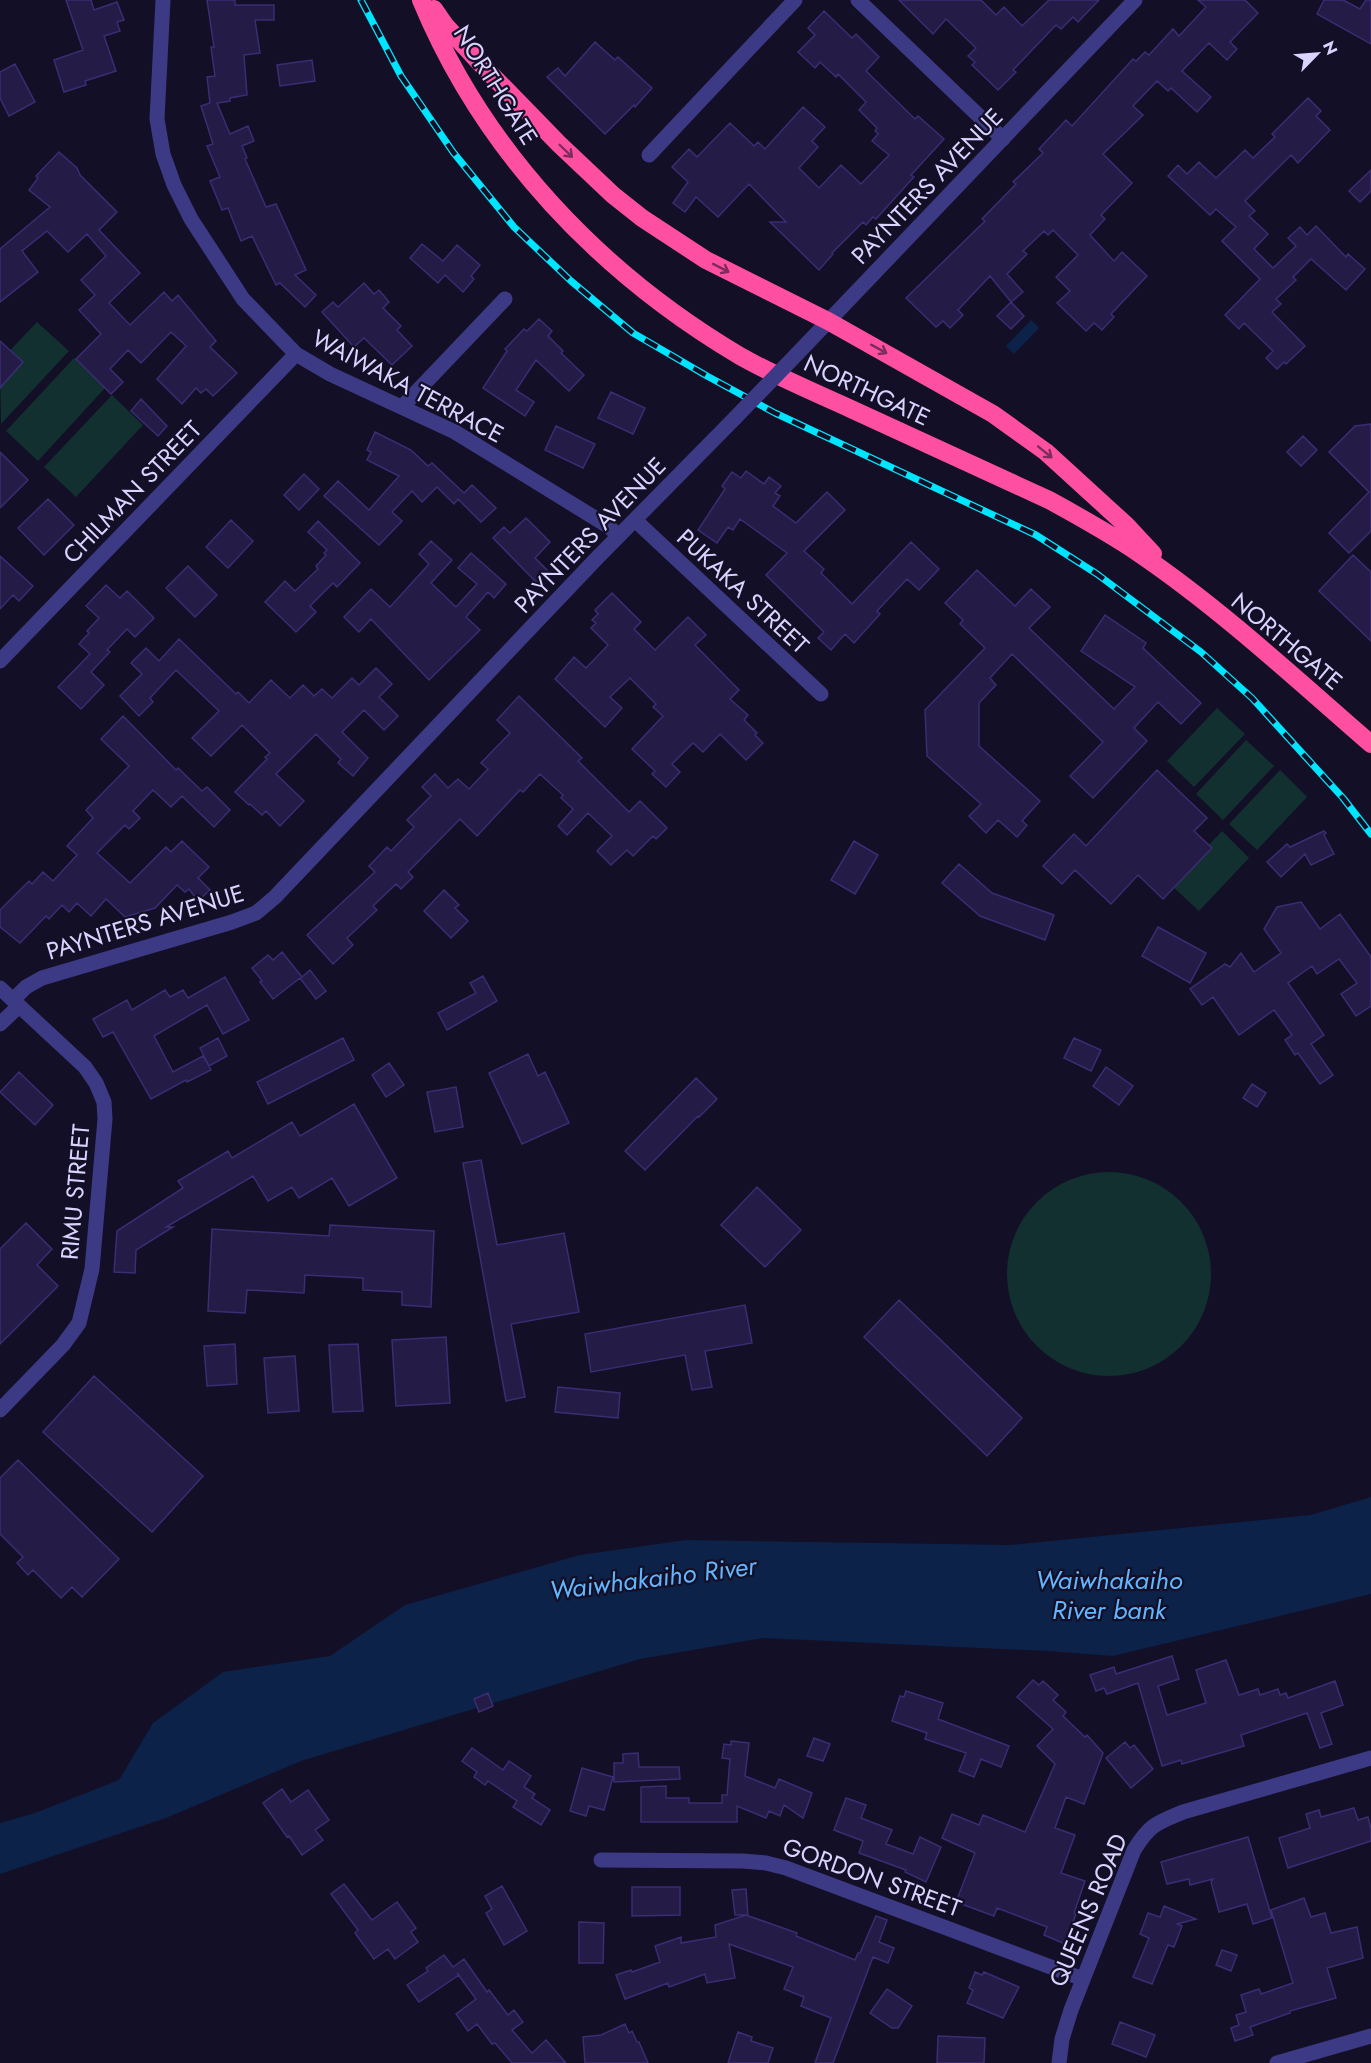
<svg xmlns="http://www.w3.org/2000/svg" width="1371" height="2063" viewBox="0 0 1371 2063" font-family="Jost,sans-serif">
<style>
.green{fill:#12302f}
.water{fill:#0c2248}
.building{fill:#241b47;stroke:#3b2d73;stroke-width:1.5}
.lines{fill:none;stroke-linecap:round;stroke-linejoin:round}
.minor{stroke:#3d3a85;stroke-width:15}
.highway{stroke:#ff4fa3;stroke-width:18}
.rail-casing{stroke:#00e5ff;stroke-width:7}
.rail{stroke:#130f26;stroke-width:4.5;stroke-dasharray:14;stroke-linecap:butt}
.minor-bridge{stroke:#3d3a85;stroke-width:15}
.oneway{stroke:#7d2c5e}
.labels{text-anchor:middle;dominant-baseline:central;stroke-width:4.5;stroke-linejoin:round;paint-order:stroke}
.street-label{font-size:24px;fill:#d9d4ff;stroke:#130f26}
.water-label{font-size:26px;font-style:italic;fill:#62b6ff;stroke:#130f26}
</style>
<rect width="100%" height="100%" fill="#130f26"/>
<path class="green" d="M37,322L69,351L1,424L0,361Z
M74,358L105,388L38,461L6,431Z
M112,395L143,425L76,497L44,467Z
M1217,708L1245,734L1194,787L1167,761Z
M1246,740L1274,766L1223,820L1196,794Z
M1280,770L1307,797L1257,850L1229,824Z
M1222,831L1249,858L1199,911L1171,885Z
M1007 1274a102 102 0 1 1 204 0a102 102 0 1 1-204 0Z"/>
<path class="water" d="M1031,320L1039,328L1014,354L1006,346Z
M1371,1497V1594L1113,1656L1048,1651L763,1638L640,1659L301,1761L166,1818L0,1874V1823L35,1813L119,1780L153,1723L223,1672L330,1656L405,1605L580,1555L686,1540L1010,1545L1311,1515Z"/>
<path class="building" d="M66,0H91L94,10L117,2L124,20L117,22L120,31L104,36L116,71L85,81L86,85L64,92L54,60L83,50Z
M207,0H235V5H274V20H255L260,53L244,55L247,95L230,98V101L217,103L230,134L248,126L254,141L242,146L247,158L245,159L266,207L276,204L306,270L295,275L316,295L305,307L280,283L276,285L252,236L241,241L228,208L222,210L210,181L220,177L207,146L213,144L201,106L210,103L207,77L215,76L211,47H214Z
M899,0H981L996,15L1004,7L1022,26L1049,0H1099L1078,22L1073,17L1061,29L1056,25L1013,70L1016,72L998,90L972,65L975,62L968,56L976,48L946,19L933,34Z
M1198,0H1245L1258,13L1230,42L1237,49L1227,60L1209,43L1182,71L1211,97L1197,112L1171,88L1168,91L1157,81L1133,106L1143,115L1103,154L1132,183L1101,215L1105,219L1090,235L1114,261L1122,252L1147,276L1111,314L1114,317L1102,330L1094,323L1086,331L1057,303L1070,291L1056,277L1078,255L1053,230L1048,235L1044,231L1023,251L1027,254L1007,274L1023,292L1011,302L990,276L958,310L963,315L950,328L943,321L936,327L906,298L985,221L982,219L1016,184L1013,182L1043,153L1039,149L1066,120L1072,126L1133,59L1136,61L1145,52L1149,55L1173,29L1179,36L1206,7Z
M1324,0H1343L1360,9L1366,0H1371V44L1317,14Z
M824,11L852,38L856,34L879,57L866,71L915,119L918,116L944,139L911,175L914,177L876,219L873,217L866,225L863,222L832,253L833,254L819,270L770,222H786L749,184L718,217L696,197L685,212L673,203L688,182L672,167L689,149L697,157L730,123L754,146L758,142L765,149L803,107L825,127L812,141L818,147L799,168L819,188L841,165L861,184L889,155L872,141L878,134L875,131L877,128L859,110L866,102L838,74L836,77L820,62L815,68L798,52L815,35L808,28Z
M595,42L615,60L618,57L652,88L635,107L634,105L605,134L547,77L558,68L565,76Z
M312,60L315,81L280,86L277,65Z
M15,64L35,102L9,116L0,98V72Z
M1308,98L1321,111L1316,116L1330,130L1298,163L1291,155L1245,201L1255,211L1249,216L1268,234L1254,249L1273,268L1296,246L1288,238L1300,227L1307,235L1316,226L1346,257L1348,254L1365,269L1346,290L1311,259L1293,277L1296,280L1276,299L1281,304L1272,312L1305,346L1286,364L1284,362L1277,369L1266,358L1273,351L1244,323L1239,329L1225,315L1260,279L1222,241L1236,227L1216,209L1210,215L1168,176L1178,165L1187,174L1199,162L1216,178L1245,150L1253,158L1275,137L1272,134Z
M59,152L77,168L80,175L117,212L99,230L140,273L109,303L130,325L164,292L172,301L178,295L216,341L210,347L237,373L213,396L206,389L201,393L196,388L182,404L157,379L186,346L171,332L141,363L128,350L110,369L123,382L111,394L76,359L101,334L79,310L95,295L81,280L106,256L87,234L68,252L47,231L22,251L38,272L0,302V249L50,207L29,190L38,178L36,176Z
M1371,170V191L1360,202L1349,191Z
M422,244L443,261L457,245L480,265L471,276L474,279L463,292L445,275L438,283L410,258Z
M364,283L374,294L379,290L389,302L383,308L401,326L397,330L412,346L392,365L364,338L354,347L322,312L333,302L338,307Z
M1011,302L1024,316L1011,329L997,316Z
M539,319L552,331L548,336L563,351L561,353L584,375L569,391L536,360L516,390L534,402L525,416L483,388L507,351L505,349L524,329L527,331Z
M0,341L23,362L0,388Z
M611,392L645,408L633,434L598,418Z
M141,399L167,426L158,436L131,411Z
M1371,424V531L1349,553L1329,533L1369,492L1329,452L1355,426Z
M556,426L595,444L583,468L545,450Z
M375,432L411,450L428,466L432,463L464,493L472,485L496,508L481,522L458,499L454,504L437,487L422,502L412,491L392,512L402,521L379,545L324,496L338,481L369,510L399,476L367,460L371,452L367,450Z
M1303,436L1317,450L1301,466L1287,452Z
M0,452L28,480L0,508Z
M746,471L764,484L769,477L781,486L775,493L780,496L773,506L796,523L827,492L845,510L804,551L824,569L821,573L852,604L911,542L939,569L919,590L907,579L877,611L880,614L854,643L845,634L831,650L818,638L824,632L766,575L787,553L740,519L733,530L728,527L717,543L698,530L725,489L722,486L732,472L741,478Z
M304,474L319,489L299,510L284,495Z
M48,499L74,525L44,555L18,528Z
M526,518L550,542L535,558L548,571L536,582L493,538L504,527L510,533Z
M231,520L253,541L228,568L206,547Z
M318,521L360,563L337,587L333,583L310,606L316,612L296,632L265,602L285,581L295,591L318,569L316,566L326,555L324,553L327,550L308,532Z
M431,541L452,560L431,583L456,607L477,584L458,568L471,553L506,584L494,598L488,592L466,617L480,630L429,680L371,619L359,632L344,617L371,589L390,607L429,564L419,554Z
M1353,555L1371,572V641L1319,591Z
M0,556L33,586L19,601L13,595L0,609Z
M188,566L217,595L195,617L166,588Z
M977,570L1015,606L1031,589L1050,607L1029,628L1114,709L1135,687L1081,651L1105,615L1146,643L1143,648L1201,703L1181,724L1158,702L1134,728L1147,741L1093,798L1070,776L1103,742L1012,654L990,678L996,685L979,703V746L1040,801L1022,821L1027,825L1017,837L998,820L986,833L969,816L981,804L927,756L925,710L985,648L960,624L963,620L945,603Z
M106,585L120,598L127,591L154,618L135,637L127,629L107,650L110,652L91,672L104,685L81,709L58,687L90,654L79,644L89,633L87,631L99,618L86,606Z
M612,593L641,622L634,629L655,650L688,617L706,635L695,645L739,690L730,699L748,715L744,720L757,733L755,735L763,743L746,760L720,734L703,752L693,743L672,764L680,772L666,787L652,774L655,771L632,749L663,716L653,707L656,704L630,678L610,697L622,708L605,727L555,679L574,657L586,668L608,645L591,628L596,623L592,620L598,614L595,610Z
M179,639L236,694L238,692L249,703L271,680L290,698L303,685L314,696L322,689L332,698L352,678L359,685L376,668L392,684L379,697L398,716L384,730L364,710L342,732L368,758L353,776L338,763L341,759L316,734L276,774L304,801L280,826L266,811L262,815L250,804L249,805L235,792L267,759L265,757L270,753L242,725L211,756L192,738L219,711L176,670L150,698L153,702L139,716L120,696L142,674L131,663L146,648L159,661Z
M519,696L582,758L578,761L629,812L640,801L667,828L656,839L653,836L633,856L627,850L611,865L597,851L612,836L588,813L567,835L558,826L573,809L561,798L563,795L540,774L523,792L520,790L477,836L460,819L408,872L413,877L401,889L396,884L373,906L377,910L347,938L353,945L333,964L307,935L375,872L369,866L387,847L391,851L414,827L407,820L431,796L422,787L435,774L448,788L458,779L469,789L488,769L481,763L510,733L497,720Z
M123,716L176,770L178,768L202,791L207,787L230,810L214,827L182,796L171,807L153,790L133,811L140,818L129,829L125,825L97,853L130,883L166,847L171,852L182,841L209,867L198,878L210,890L198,901L189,889L185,892L177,885L155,908L125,917L106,899L91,916L77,903L69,912L62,905L49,919L46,916L20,943L0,927V910L29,881L32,884L43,872L53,881L77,855L67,846L93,818L86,810L129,766L101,739Z
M1157,770L1207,818L1194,831L1212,848L1163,899L1138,875L1111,904L1075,870L1062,884L1043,866L1074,834L1086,846Z
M1324,831L1326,833L1324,835L1334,854L1311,865L1305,854L1281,877L1267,862L1287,844L1290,847Z
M854,841L878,855L855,894L831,880Z
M959,864L992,893L1054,915L1045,940L980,916L942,883Z
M444,890L459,905L455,908L468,921L451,938L424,911Z
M1301,902L1320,929L1340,914L1371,957V1006L1356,1016L1341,994L1357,983L1339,959L1317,974L1312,966L1288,983L1324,1035L1311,1044L1333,1075L1320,1084L1298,1053L1295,1055L1285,1040L1292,1035L1274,1010L1239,1035L1213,997L1202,1005L1190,989L1225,964L1230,967L1241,953L1254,972L1281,953L1264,929L1277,907Z
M1158,927L1206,953L1190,983L1142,956Z
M282,952L302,977L310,970L326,991L316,999L300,978L273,999L260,982L262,981L252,968L268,955L273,960Z
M483,976L497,1001L447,1030L438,1013L476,993L470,983Z
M225,977L249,1020L223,1034L207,1005L154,1036L173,1072L203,1056L211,1070L187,1082L186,1080L151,1099L113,1032L103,1037L93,1019L127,1000L132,1010L165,990L170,997L183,990L188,998Z
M218,1038L227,1056L209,1066L200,1048Z
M343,1038L354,1060L268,1104L257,1082Z
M1074,1038L1101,1050L1091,1071L1064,1058Z
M528,1054L538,1076L545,1072L569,1123L522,1144L489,1073Z
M389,1063L404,1085L386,1097L372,1075Z
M1106,1067L1133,1086L1119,1105L1093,1086Z
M19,1072L53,1105L35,1125L0,1092Z
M696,1078L717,1099L699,1117L698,1116L645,1170L625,1151Z
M1252,1084L1266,1093L1257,1107L1243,1098Z
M456,1087L463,1127L435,1132L427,1092Z
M354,1104L397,1178L349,1206L332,1178L299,1198L292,1187L268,1201L253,1176L166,1227H173L136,1250L135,1273L114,1272L117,1231L183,1188L178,1181L228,1151L232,1158L292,1122L300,1136Z
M481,1160L497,1245L564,1233L579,1312L511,1324L525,1397L506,1401L463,1163Z
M757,1187L801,1230L765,1267L721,1225Z
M26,1223L52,1249L37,1265L58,1286L0,1344V1249Z
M330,1225L434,1231L431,1307L402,1305V1292L363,1290V1278L305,1275L304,1293L247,1290L245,1313L208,1311L212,1229L329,1236Z
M899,1300L1022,1418L987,1456L864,1337Z
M745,1305L752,1343L705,1351L712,1387L692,1390L685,1355L591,1372L585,1334Z
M446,1337L450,1403L396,1406L392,1340Z
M235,1344L237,1384L207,1386L204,1346Z
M358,1344L363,1411L333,1412L329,1345Z
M295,1356L299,1411L268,1413L264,1358Z
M94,1376L203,1476L152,1532L43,1432Z
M558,1387L620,1393L618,1418L555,1412Z
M18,1460L119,1559L82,1597L72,1587L61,1598L33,1570L28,1575L17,1563L23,1557L0,1534V1478Z
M1172,1656L1179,1679L1158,1686L1167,1715L1206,1703L1196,1670L1226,1660L1239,1695L1258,1689L1260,1695L1278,1689L1280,1695L1286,1693L1288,1698L1335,1681L1343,1705L1321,1713L1332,1744L1320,1748L1307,1713L1241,1735L1244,1746L1182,1764L1181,1760L1162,1766L1138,1683L1107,1694L1104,1688L1096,1691L1090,1675L1114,1667L1116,1674Z
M1033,1680L1039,1685L1043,1681L1058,1695L1053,1700L1066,1712L1063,1716L1085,1737L1087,1735L1103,1753L1084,1804L1066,1797L1055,1828L1075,1835L1061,1873L1085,1881L1074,1913L1076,1914L1065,1944L1044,1935L1047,1927L997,1908L994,1916L956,1902L975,1853L942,1838L952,1814L979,1825L983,1815L1025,1832L1055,1764L1037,1746L1053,1729L1017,1697Z
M906,1691L943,1703L938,1719L1009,1746L1001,1767L981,1759L974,1777L959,1771L966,1753L925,1739L927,1733L892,1721L900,1696L904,1697Z
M488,1693L493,1706L479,1712L474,1699Z
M814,1738L830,1744L823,1761L807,1756Z
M731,1741L749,1743L745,1776L775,1788L779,1779L812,1793L803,1818L784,1805L780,1816L769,1811L766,1818L737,1806V1822H641V1787L666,1786V1798H689V1803H722V1795H727L730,1759L722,1758L724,1744L731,1745Z
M1125,1742L1130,1748L1134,1745L1153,1769L1131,1788L1106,1758Z
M472,1748L503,1770L509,1761L531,1776L524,1787L535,1794L532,1798L550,1810L541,1825L513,1807L517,1801L488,1781L485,1785L474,1777L477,1772L462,1761Z
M638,1753L639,1767H679L680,1779L614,1782V1763H623V1754Z
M582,1768L613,1777L604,1810L589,1806L586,1816L570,1811Z
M282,1789L291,1802L308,1790L329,1820L315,1830L323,1840L302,1855L289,1836L287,1837L263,1803Z
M846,1798L866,1805L861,1818L892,1830L886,1844L913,1854L920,1837L941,1847L926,1882L905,1872L906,1870L859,1853L863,1841L834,1830Z
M1354,1808L1358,1820L1368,1817L1371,1829V1841L1288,1868L1279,1838L1310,1828L1306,1814L1319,1810L1321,1817Z
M1248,1837L1272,1918L1253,1924L1247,1904L1219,1912L1211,1882L1213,1879L1190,1885L1189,1879L1167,1884L1161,1862Z
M344,1884L372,1920L397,1902L416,1928L411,1932L418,1942L395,1959L388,1949L374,1959L355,1933L358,1930L331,1894Z
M502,1886L527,1931L504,1945L486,1913L492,1909L485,1896Z
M632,1887H680V1915L632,1916Z
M746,1889L748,1915H735L732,1890Z
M1304,1898L1311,1917L1325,1913L1331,1933L1357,1927L1363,1958L1327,1968L1336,1998L1290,2011V2013L1250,2027L1253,2035L1235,2041L1231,2028L1239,2025L1236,2015L1246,2012L1241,1995L1259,1989L1261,1994L1293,1983L1271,1910Z
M1164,1906L1196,1919L1177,1924L1182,1926L1174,1947L1168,1945L1152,1984L1133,1977L1149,1938L1140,1934L1148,1913L1160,1917Z
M746,1915L797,1933L796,1936L855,1960L858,1953H860L876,1916L887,1920L879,1942L894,1948L888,1963L873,1957L833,2063H815L831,2018L801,2006L804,1997L784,1989L793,1967L729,1944L735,1978L707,1983L705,1974L669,1987L668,1983L625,1999L616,1975L631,1970L632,1972L660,1962L655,1946L681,1937V1943L716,1937L715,1925Z
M579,1922L604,1923L603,1963H579Z
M1222,1950L1237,1955L1231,1971L1216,1965Z
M444,1955L453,1967L464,1959L487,1992L489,1990L508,2015L514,2010L523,2022L512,2030L532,2053L546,2040L566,2063H512L495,2043L492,2044L477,2024L468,2031L456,2014L476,1999L457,1973L459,1975L419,2002L407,1985L428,1971L426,1968Z
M975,1972L982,1975L984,1972L1019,1987L1003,2018L967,2003L973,1990L969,1988Z
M887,1989L912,2006L898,2028H892L870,2013Z
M1120,2022L1155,2035L1146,2057L1112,2044Z
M625,2024L629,2033L632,2031L637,2042H639L648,2063H585L583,2037L601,2035Z
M738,2032L752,2037L751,2041L773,2048L768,2063H728Z
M938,2036L985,2038L984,2063H937Z"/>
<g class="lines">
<path class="minor" d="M163,0L157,119L163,154L174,185L191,219L243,299L296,354L330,374L455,432L608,526L619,536
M858,0L1003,139
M649,155L795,0
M797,354L1135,0
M403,406L505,299
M635,520L821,694
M0,661L296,354
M0,988L85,1067L96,1083L104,1102L105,1119L92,1269L79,1323L63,1345L0,1410
M13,1000L26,987L42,978L232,922L256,913L275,897L597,558L735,418
M0,1024L19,1006
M601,1860L743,1861L766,1863L786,1868L1083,1979
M1059,2063L1062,2039L1071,2010L1134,1850C1150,1824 1157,1823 1183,1812L1371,1758
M1277,2063L1371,2036"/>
<path class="highway" d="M421,0C484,152 600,273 740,356C775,376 814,392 851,409C917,439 983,470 1049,500C1080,517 1111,534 1140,554C1222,610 1296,679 1371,744
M434,9L445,25L479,62L559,144L613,195L642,218L706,260L828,321L993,414L1046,452L1126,525L1153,554"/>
<defs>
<path id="rail" d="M361,0L401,76L453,152L514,227L571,281L633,333L707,376L775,413L1036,535L1097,574L1201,652L1252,698L1343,798L1371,834"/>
</defs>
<use href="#rail" class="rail-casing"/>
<use href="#rail" class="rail"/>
<path class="minor-bridge" d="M735,418L797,354"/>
</g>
<defs><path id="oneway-shaft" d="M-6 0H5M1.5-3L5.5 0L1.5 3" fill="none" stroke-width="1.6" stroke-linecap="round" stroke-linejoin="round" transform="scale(1.5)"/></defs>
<g class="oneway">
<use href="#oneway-shaft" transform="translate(566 151) rotate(44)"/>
<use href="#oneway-shaft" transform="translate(721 268) rotate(27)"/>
<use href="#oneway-shaft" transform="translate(879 349) rotate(29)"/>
<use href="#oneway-shaft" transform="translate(1045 452) rotate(39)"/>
</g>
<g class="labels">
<g class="street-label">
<text transform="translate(496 85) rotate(58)">NORTHGATE</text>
<text transform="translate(927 186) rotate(-46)">PAYNTERS AVENUE</text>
<text transform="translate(408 386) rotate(28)">WAIWAKA TERRACE</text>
<text transform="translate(867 390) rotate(25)">NORTHGATE</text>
<text transform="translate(132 492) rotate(-46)">CHILMAN STREET</text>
<text transform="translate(590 535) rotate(-46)">PAYNTERS AVENUE</text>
<text transform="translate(743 591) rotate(43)">PUKAKA STREET</text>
<text transform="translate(1287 641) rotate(40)">NORTHGATE</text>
<text transform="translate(145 922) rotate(-17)">PAYNTERS AVENUE</text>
<text transform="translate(75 1192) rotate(-85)">RIMU STREET</text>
<text transform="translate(872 1877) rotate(20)">GORDON STREET</text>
<text transform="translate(1088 1910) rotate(-67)">QUEENS ROAD</text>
</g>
<g class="water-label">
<text transform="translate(653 1578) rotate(-7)">Waiwhakaiho River</text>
<text x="1109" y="1580">Waiwhakaiho<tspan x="1109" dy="30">River bank</tspan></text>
</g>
</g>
<g transform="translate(1317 54) rotate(65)" stroke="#130f26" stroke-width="4.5" paint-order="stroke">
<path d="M0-4.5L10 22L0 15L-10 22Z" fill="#d9d4ff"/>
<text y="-9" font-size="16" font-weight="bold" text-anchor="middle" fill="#d9d4ff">N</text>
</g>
</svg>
